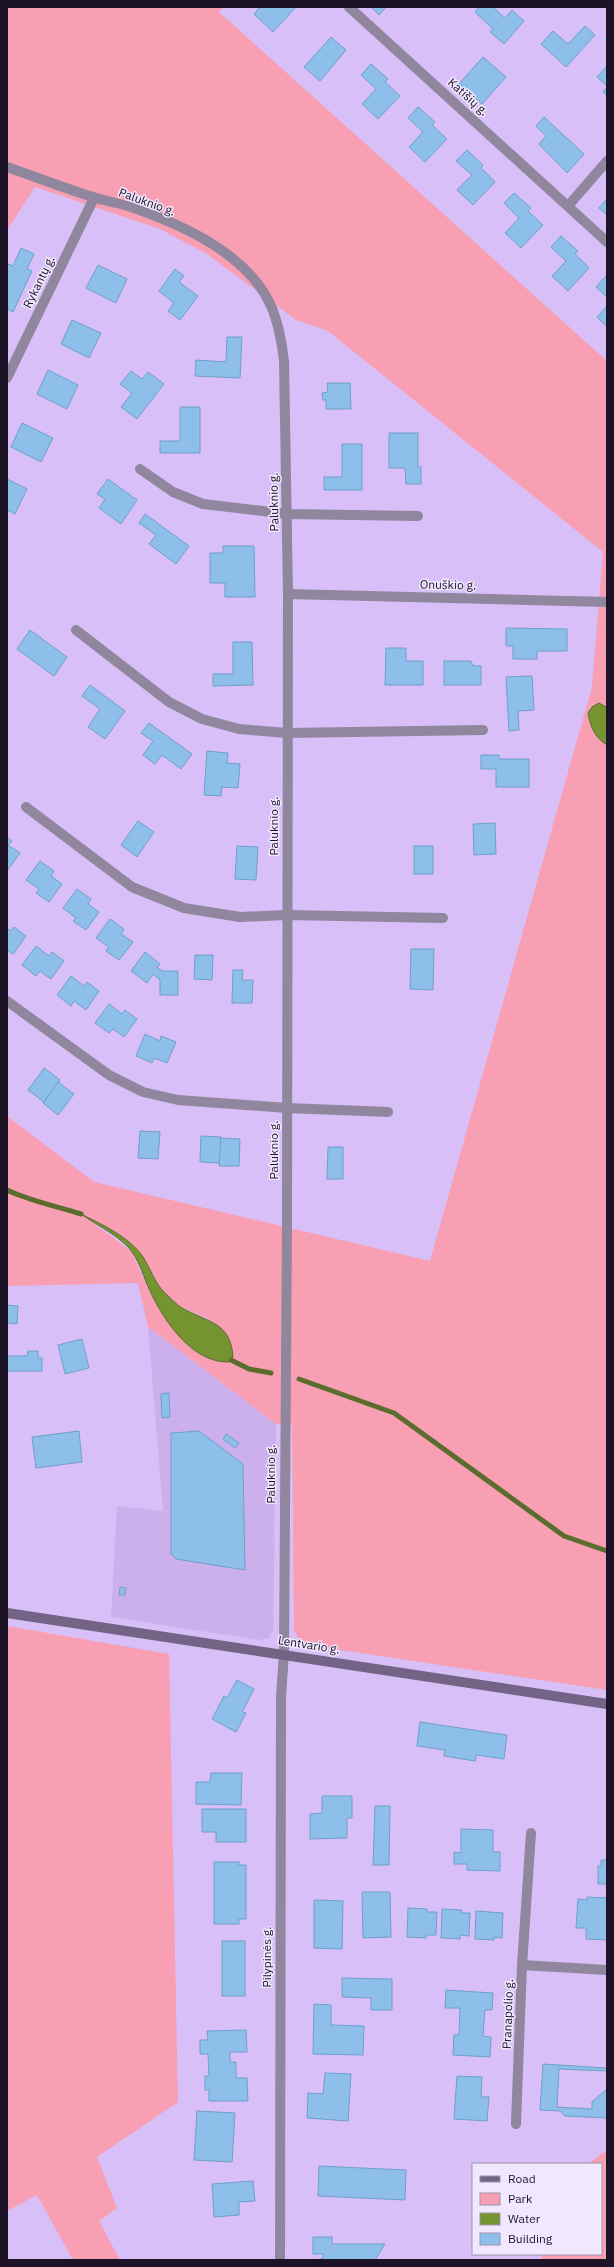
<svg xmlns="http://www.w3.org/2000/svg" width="614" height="2267" viewBox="0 0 614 2267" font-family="'IBM Plex Sans',sans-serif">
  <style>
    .built { fill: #ccb0ed }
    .green { fill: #f89fb3; fill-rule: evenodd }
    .water { fill: #759430; stroke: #5a6d2d }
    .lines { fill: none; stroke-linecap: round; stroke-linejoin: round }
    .stream { stroke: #5a6d2d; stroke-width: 5 }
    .building { fill: #8dbfea; stroke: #6ea0c9 }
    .minor { stroke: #90869d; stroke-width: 10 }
    .secondary { stroke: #736486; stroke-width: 10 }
    .labels { text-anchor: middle; stroke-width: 3; stroke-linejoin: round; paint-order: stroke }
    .street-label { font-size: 12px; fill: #1c1327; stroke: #f1e8ff }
  </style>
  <rect width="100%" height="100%" fill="#d8bff7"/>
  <path class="built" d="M148 1327 276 1424 273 1630 269 1638 259 1640 111 1617 117 1506 163 1511Z"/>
  <g class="green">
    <path d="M7 7H223L219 12 607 361V711L606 707 588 713C590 726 595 738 607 745V1690L307 1645 298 1638 294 1630 292 1424H276L148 1327 138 1283 7 1286V1116L94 1182 430 1261 592 687 603 552 328 331 296 320 207 254 160 229 35 187 7 230ZM84 1216 118 1235 143 1257 162 1291 181 1307 211 1320 185 1341 168 1322 150 1292 131 1251Z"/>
    <path d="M7 1626 169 1654 178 2102 97 2157 117 2208 99 2221 120 2260H73L37 2195 7 2211Z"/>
    <path d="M607 2150V2260H540L543 2254H601V2164H588Z"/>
  </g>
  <g class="water">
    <path d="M599 703 606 707 607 711V745C595 738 590 726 588 713L592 707Z"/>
    <path d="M81 1214C101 1224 130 1237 143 1257 150 1268 155 1283 164 1292 169 1297 176 1304 182 1308 207 1322 231 1322 233 1357L229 1362C192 1363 164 1321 150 1291 144 1278 140 1263 132 1252 123 1238 95 1224 81 1214Z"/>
  </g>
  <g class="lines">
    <g class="stream">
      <path d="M7 1190C30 1201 56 1206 81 1214"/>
      <path d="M231 1360 249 1369 271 1373"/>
      <path d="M299 1379 394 1413 564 1536 607 1551"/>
    </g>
  </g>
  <g class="building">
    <path d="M260 7H296L273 32 254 14Z"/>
    <path d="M371 7H386L379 15Z"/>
    <path d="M479 7H493L505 18 512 10 524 21 504 44 490 32 493 29 475 12Z"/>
    <path d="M585 26 595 35 566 67 541 44 553 31 568 44Z"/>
    <path d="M331 37 346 50 320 81 304 67Z"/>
    <path d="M483 57 506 77 482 104 459 84Z"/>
    <path d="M371 64 388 79 385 82 400 96 378 119 362 104 376 89 361 75Z"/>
    <path d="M607 66V86L597 77Z"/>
    <path d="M607 87V96L603 92Z"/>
    <path d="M418 107 435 122 432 125 447 139 425 162 409 147 423 132 408 118Z"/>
    <path d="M544 117 584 154 567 173 539 144 546 136 536 126Z"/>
    <path d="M467 150 483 165 481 168 495 182 473 205 457 190 472 175 456 161Z"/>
    <path d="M514 193 531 208 528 211 543 225 521 248 505 233 519 218 504 203Z"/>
    <path d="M607 199V215L599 208Z"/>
    <path d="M561 236 578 251 575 254 589 268 568 291 552 276 566 261 551 247Z"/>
    <path d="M21 248 34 254 27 269 32 271 13 312 7 309V267L8 264 13 266Z"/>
    <path d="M98 265 127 279 116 303 86 288Z"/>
    <path d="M175 269 184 276 179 282 198 296 180 320 168 311 174 303 159 291Z"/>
    <path d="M606 276 607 277V297L596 287Z"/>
    <path d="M607 306V327L597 317Z"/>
    <path d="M72 320 101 333 89 358 61 344Z"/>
    <path d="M227 337H242L240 378 195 376 196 360 226 362Z"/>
    <path d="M48 370 78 385 67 409 37 394Z"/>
    <path d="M131 371 142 379 148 372 164 384 137 419 121 407 132 393 120 384Z"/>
    <path d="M327 383H350L351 409H326V400H323L322 393 328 392Z"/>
    <path d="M180 407H200V453H160V441H180Z"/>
    <path d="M22 423 53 438 41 462 11 447Z"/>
    <path d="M389 433H418V467H421V484H406L405 468H389Z"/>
    <path d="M342 444H362V490H324V477H342Z"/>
    <path d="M7 479 27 489 15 514 7 510Z"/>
    <path d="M108 479 137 500 121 524 99 508 105 499 97 494Z"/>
    <path d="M145 514 189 546 176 564 149 544 156 535 139 523Z"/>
    <path d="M223 546H254L255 597H225V583H210V553H223Z"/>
    <path d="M506 628 567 629V651H537V659H513V646H506Z"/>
    <path d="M30 630 67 657 54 676 17 649Z"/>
    <path d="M233 642H252L253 685 213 686V674H233Z"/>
    <path d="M386 648H406V661H423V685H385Z"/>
    <path d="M444 661H471L473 666H481V685H444Z"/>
    <path d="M532 676 534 710 518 711 519 730 509 731 506 677Z"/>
    <path d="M90 685 125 711 105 739 88 727 100 709 82 696Z"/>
    <path d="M149 723 192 754 181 769 162 755 155 764 143 755 153 741 141 733Z"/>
    <path d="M207 751 228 753 227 763 240 764 238 788 222 787 221 796 204 795Z"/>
    <path d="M481 755H499V759H529V787H496V769H481Z"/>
    <path d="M138 821 154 832 137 857 121 845Z"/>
    <path d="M495 823 496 854 474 855 473 824Z"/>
    <path d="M7 837 12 841 8 845 20 853 7 871Z"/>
    <path d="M237 846 258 847 256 880 235 879Z"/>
    <rect x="414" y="846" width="19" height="28"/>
    <path d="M40 861 54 871 51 876 62 884 49 902 36 893 39 889 26 880Z"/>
    <path d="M77 889 91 899 88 904 99 912 86 930 73 921 76 918 63 908Z"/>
    <path d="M110 919 124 929 121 934 133 942 119 960 106 951 109 947 96 938Z"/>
    <path d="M14 927 26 936 13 954 7 950V928L11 931Z"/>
    <path d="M36 946 49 956 52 952 64 961 51 979 40 971 36 976 22 965Z"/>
    <path d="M411 949H434L433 990 410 989Z"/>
    <path d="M145 952 160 964 157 967 162 971H178V995H160V980L153 974 147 983 131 971Z"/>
    <path d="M195 955H213L212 980 194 979Z"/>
    <path d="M233 970H243L242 980H253L252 1003H232Z"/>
    <path d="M71 976 84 986 87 982 99 991 86 1010 74 1001 71 1006 57 995Z"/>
    <path d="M109 1004 122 1014 125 1010 137 1019 124 1037 113 1029 109 1033 95 1023Z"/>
    <path d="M145 1034 160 1041 161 1036 176 1042 167 1063 154 1058 152 1063 136 1056Z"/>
    <path d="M44 1068 60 1080 44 1102 28 1090Z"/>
    <path d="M58 1082 74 1094 58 1115 43 1103Z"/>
    <path d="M140 1131 160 1132 158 1159 138 1158Z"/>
    <path d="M201 1136 221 1137 220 1163 200 1162Z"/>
    <path d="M221 1138 240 1139 239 1166H219Z"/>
    <path d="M328 1147H343V1179H327Z"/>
    <path d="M7 1305 18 1306 17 1324 7 1323Z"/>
    <path d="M82 1339 89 1368 65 1374 58 1345Z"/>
    <path d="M28 1351H38V1358H42V1371H7V1356H27Z"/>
    <path d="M169 1393 170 1417 162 1418 161 1394Z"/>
    <path d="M79 1431 82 1462 36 1468 32 1437Z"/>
    <path d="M199 1431 243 1464 245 1570 176 1559 171 1554V1433Z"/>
    <path d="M226 1434 239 1443 235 1448 223 1439Z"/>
    <path d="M120 1587 126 1588 125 1595H119Z"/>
    <path d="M237 1680 254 1689 242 1712 246 1713 236 1732 212 1719 224 1696 227 1698Z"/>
    <path d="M420 1722 507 1735 504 1759 476 1755 475 1761 444 1756 445 1750 417 1746Z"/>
    <path d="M211 1773H242L241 1805 196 1804V1782H210Z"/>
    <path d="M322 1796H352V1818H347V1838L310 1839V1814L322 1813Z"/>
    <path d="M375 1806H390L389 1865H373Z"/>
    <path d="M202 1809H246V1842H216V1832H202Z"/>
    <path d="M461 1829 493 1830V1852H500V1871L467 1870V1864H454V1852L461 1853Z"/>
    <path d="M601 1860H607V1884H598V1866H601Z"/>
    <path d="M214 1862H239V1865H246V1919H239V1924H214Z"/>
    <path d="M362 1892H390L391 1937 363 1938Z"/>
    <path d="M587 1897 607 1898V1940L586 1939V1928H576L578 1899 587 1900Z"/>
    <path d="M314 1900 343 1901 342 1949 314 1948Z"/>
    <path d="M408 1908 427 1909V1912H437L436 1935H426V1938L407 1937Z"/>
    <path d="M442 1909 462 1910 461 1913H470L469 1936 460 1935V1939L441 1938Z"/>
    <path d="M476 1911 503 1913 502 1938 494 1937V1940L475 1939Z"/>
    <rect x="222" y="1941" width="23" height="55"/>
    <path d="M342 1978 392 1979V2010H371V1998L342 1997Z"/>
    <path d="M446 1990 493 1993 492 2010H485L483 2036 491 2037 490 2057 453 2055 454 2035H459L460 2008H445Z"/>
    <path d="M314 2004 331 2005V2025L364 2026 363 2055 313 2054Z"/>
    <path d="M246 2030 247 2052H230V2062H236V2078H247L248 2101H209V2090H205V2076H209L208 2054H200V2040H208L207 2031Z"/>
    <path d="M543 2064 607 2068V2071L559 2069 557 2107 592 2109V2102L607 2089V2118L565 2116 560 2111 540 2110Z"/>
    <path d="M325 2073 351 2074 348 2121 307 2118 308 2093 323 2094Z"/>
    <path d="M457 2076 482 2077 481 2097H489L487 2121 454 2119Z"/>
    <path d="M197 2111 235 2113 232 2162 194 2160Z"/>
    <path d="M319 2166 406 2170 405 2200 318 2196Z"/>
    <path d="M253 2181 255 2201 239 2202V2215L214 2217 212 2184Z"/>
    <path d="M313 2237H332V2244H385L375 2260H318L323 2258V2254H313Z"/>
  </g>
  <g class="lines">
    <g class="minor">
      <path d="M349 7 607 242"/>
      <path d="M7 167C36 177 64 188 93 197 105 201 118 203 131 207 183 225 249 254 272 308 279 326 282 343 284 361L288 594 287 1224 284 1654 281 1696 280 2260"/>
      <path d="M568 206 607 161"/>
      <path d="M7 378 94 198"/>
      <path d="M140 469 173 492 203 504 288 514 418 516"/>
      <path d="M288 594 607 602"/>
      <path d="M76 630 169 702 202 719 239 729 287 733 483 730"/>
      <path d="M26 807 132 887 184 908 240 917 287 915 443 918"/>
      <path d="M7 1001 109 1075 143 1092 178 1100 287 1108 388 1112"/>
      <path d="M522 1965 607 1970"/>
      <path d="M516 2124 522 1965 531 1833"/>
    </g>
    <path class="secondary" d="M7 1613 607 1704"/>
  </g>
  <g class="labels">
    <g class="street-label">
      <text transform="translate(468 97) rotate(42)" y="4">Katišių g.</text>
      <text transform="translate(147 202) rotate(20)" y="4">Paluknio g.</text>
      <text transform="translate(39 282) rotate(-64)" y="4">Rykantų g.</text>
      <text transform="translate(274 502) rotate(-91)" y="4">Paluknio g.</text>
      <text transform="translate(448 585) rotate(1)" y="4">Onuškio g.</text>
      <text transform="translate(274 826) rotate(-90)" y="4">Paluknio g.</text>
      <text transform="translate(274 1150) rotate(-90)" y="4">Paluknio g.</text>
      <text transform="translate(271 1474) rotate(-90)" y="4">Paluknio g.</text>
      <text transform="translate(309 1645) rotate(9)" y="4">Lentvario g.</text>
      <text transform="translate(267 1957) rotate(-90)" y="4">Pilypinės g.</text>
      <text transform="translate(508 2014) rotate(-88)" y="4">Pranapolio g.</text>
    </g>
  </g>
  <rect width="614" height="2267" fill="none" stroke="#1c1327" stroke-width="16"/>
  <rect x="472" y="2163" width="130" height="92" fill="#f1e8ff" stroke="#9c93a9"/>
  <rect x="480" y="2176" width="20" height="6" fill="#736486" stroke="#9c93a9"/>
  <text x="508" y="2183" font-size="12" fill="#1c1327">Road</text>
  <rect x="480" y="2193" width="20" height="12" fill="#f89fb3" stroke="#9c93a9"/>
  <text x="508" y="2203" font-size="12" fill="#1c1327">Park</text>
  <rect x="480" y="2213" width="20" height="12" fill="#759430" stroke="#9c93a9"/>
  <text x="508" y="2223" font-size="12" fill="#1c1327">Water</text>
  <rect x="480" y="2233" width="20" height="12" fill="#8dbfea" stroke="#9c93a9"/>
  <text x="508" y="2243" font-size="12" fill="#1c1327">Building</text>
</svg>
